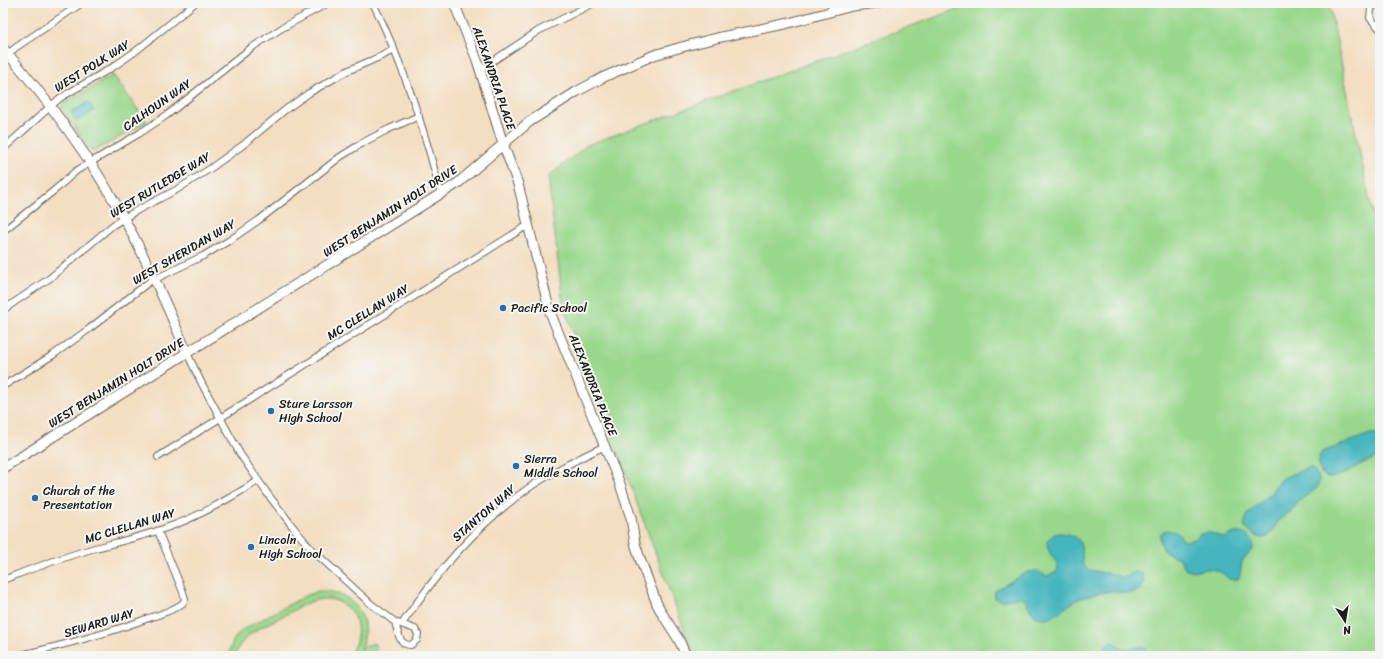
<svg xmlns="http://www.w3.org/2000/svg" width="1383" height="659" viewBox="0 0 1383 659" font-family="Sriracha,sans-serif">
  <style>
    .green { fill: #99d78c; stroke: #5a7a54 }
    .water { fill: #45b5be; stroke: #30686d }
    .lines { fill: none; stroke-linecap: round; stroke-linejoin: round }
    .street-casing { stroke: #676056; stroke-width: 8 }
    .secondary-casing { stroke: #676056; stroke-width: 11 }
    .street { stroke: #fff; stroke-width: 6 }
    .secondary { stroke: #fff; stroke-width: 9 }
    .poi-dot { fill: #1f6fb2; stroke: #f6f6f2; stroke-width: 1.5 }
    .labels { text-anchor: middle; stroke-width: 4; stroke-linejoin: round; paint-order: stroke }
    .street-label { font-size: 12px; fill: #1c1c1c; stroke: #f6f6f2 }
    .poi-label { font-size: 12px; fill: #1c1c1c; stroke: #f6f6f2; text-anchor: start }
  </style>
  <rect width="100%" height="100%" fill="#f6f6f2"/>
  <filter id="ink" filterUnits="userSpaceOnUse"><feTurbulence type="fractalNoise" baseFrequency=".025" numOctaves="2"/><feDisplacementMap in="SourceGraphic" scale="8" xChannelSelector="R" yChannelSelector="G"/><feConvolveMatrix kernelMatrix="1 2 1 2 8 2 1 2 1" color-interpolation-filters="sRGB"/></filter>
  <filter id="wash" filterUnits="userSpaceOnUse"><feTurbulence type="fractalNoise" baseFrequency=".012" numOctaves="4" result="noise"/><feDisplacementMap in="SourceGraphic" scale="16" xChannelSelector="R" yChannelSelector="G"/><feGaussianBlur stdDeviation="0.9" result="paint"/><feColorMatrix in="noise" values="0 0 0 0 0 0 0 0 0 0 0 0 0 0 0 0 0 1.4 0 .05"/><feComposite in="paint" operator="in"/></filter>
  <g filter="url(#wash)">
    <rect width="100%" height="100%" fill="#f3dec1"/>
    <g class="green">
      <path d="M974 3H1329L1380 250V656H694L563 305 548 177 587 145Z"/>
      <path d="M113 75 147 122 95 151 90 149 62 109 63 104Z"/>
      <path d="M318 591C351 589 374 617 361 649L374 643 377 649 365 656H347C355 648 359 637 357 625 355 617 351 610 344 605 323 590 302 606 283 616 264 626 241 634 235 656H228L233 641 242 630 305 596Z"/>
    </g>
    <g class="water">
      <path d="M89 102 94 111 77 121 71 112Z"/>
      <path d="M1370 434H1376L1380 436V456C1373 459 1366 462 1359 465 1349 471 1332 484 1321 473 1319 465 1316 459 1322 452Z"/>
      <path d="M1311 468 1314 470 1319 478V482L1317 488 1300 500 1292 510 1279 520 1269 536 1264 538 1258 537 1245 528C1242 513 1261 503 1270 494 1274 490 1275 485 1279 481 1284 477 1305 468 1311 468Z"/>
      <path d="M1168 530 1178 533 1183 540 1186 541 1195 539 1200 534 1208 532 1224 538C1228 536 1231 534 1235 533 1244 532 1256 538 1253 549 1251 554 1245 556 1243 560 1240 566 1242 573 1238 579 1226 582 1228 575 1218 571 1208 566 1197 573 1186 570L1180 559 1165 552 1160 542V534L1164 531Z"/>
      <path d="M1060 533C1084 535 1081 545 1083 565L1089 570 1112 574 1123 578C1131 576 1134 568 1142 573L1144 581 1142 588C1129 598 1123 591 1109 592 1101 592 1090 595 1082 598 1068 602 1057 620 1041 618 1028 617 1031 602 1021 597L1001 601 995 598 994 593 996 590 1027 572 1037 571 1046 576 1055 573 1058 569C1057 557 1046 555 1047 541L1054 534Z"/>
      <path d="M1112 642C1117 643 1121 648 1126 649 1138 649 1144 641 1151 656H1102L1106 645Z"/>
    </g>
  </g>
  <g filter="url(#ink)">
    <g class="lines">
      <defs>
        <g id="street">
          <path d="M373 3C404 66 423 126 441 194"/>
          <path d="M830 3 833 11"/>
          <path d="M1377 3 1371 9 1370 18 1380 29"/>
          <path d="M8 54 15 48 82 3"/>
          <path d="M481 69 538 31 594 3"/>
          <path d="M3 149 60 98 113 67 136 51 195 3"/>
          <path d="M3 231 56 189 76 171 140 133 167 115 251 48 282 28 328 3"/>
          <path d="M3 310 50 278 113 225 134 212 178 189 211 168 243 145 285 110 309 93 347 71 384 55 394 49"/>
          <path d="M187 353 202 384 240 454 267 493 293 527 311 549 371 604 395 622 415 629 418 634 417 640 411 645C398 645 398 631 395 622"/>
          <path d="M3 386 53 355 89 329 149 282 203 256 230 240 259 220 340 157 364 142 389 129 419 116"/>
          <path d="M158 457 528 225"/>
          <path d="M3 580C33 568 64 557 95 548 122 541 149 535 174 525 204 514 231 497 258 481"/>
          <path d="M402 624C439 570 476 525 530 487 554 471 579 458 605 446"/>
          <path d="M16 656C60 646 104 635 146 619 158 615 173 611 183 603L185 599 183 592 158 531"/>
        </g>
        <g id="secondary">
          <path d="M454 3 477 60 503 144 518 184 550 312 620 484 631 518 635 543 640 559 657 604 663 615 679 640 686 656"/>
          <path d="M3 48C47 99 88 154 121 213 146 258 167 305 187 353"/>
          <path d="M3 468 458 183 529 122 576 92 604 77 654 55 689 45 721 37 785 24 852 6 877 3"/>
        </g>
      </defs>
      <use href="#street" class="street-casing"/>
      <use href="#secondary" class="secondary-casing"/>
      <use href="#street" class="street"/>
      <use href="#secondary" class="secondary"/>
    </g>
  </g>
  <g class="poi-dot">
    <circle cx="503" cy="308" r="4"/>
    <circle cx="271" cy="411" r="4"/>
    <circle cx="516" cy="466" r="4"/>
    <circle cx="35" cy="498" r="4"/>
    <circle cx="251" cy="547" r="4"/>
  </g>
  <g class="labels">
    <g class="street-label">
      <text transform="translate(92 66) rotate(-32)" y="4">WEST POLK WAY</text>
      <text transform="translate(494 78) rotate(71)" y="4">ALEXANDRIA PLACE</text>
      <text transform="translate(157 105) rotate(-35)" y="4">CALHOUN WAY</text>
      <text transform="translate(160 185) rotate(-31)" y="4">WEST RUTLEDGE WAY</text>
      <text transform="translate(390 211) rotate(-33)" y="4">WEST BENJAMIN HOLT DRIVE</text>
      <text transform="translate(184 252) rotate(-30)" y="4">WEST SHERIDAN WAY</text>
      <text transform="translate(368 312) rotate(-32)" y="4">MC CLELLAN WAY</text>
      <text transform="translate(116 383) rotate(-32)" y="4">WEST BENJAMIN HOLT DRIVE</text>
      <text transform="translate(593 385) rotate(68)" y="4">ALEXANDRIA PLACE</text>
      <text transform="translate(484 513) rotate(-41)" y="4">STANTON WAY</text>
      <text transform="translate(130 526) rotate(-17)" y="4">MC CLELLAN WAY</text>
      <text transform="translate(99 623) rotate(-17)" y="4">SEWARD WAY</text>
    </g>
    <g class="poi-label">
      <text x="511" y="312">Pacific School</text>
      <text x="279" y="408">Sture Larsson<tspan x="279" dy="14">High School</tspan></text>
      <text x="524" y="463">Sierra<tspan x="524" dy="14">Middle School</tspan></text>
      <text x="43" y="495">Church of the<tspan x="43" dy="14">Presentation</tspan></text>
      <text x="259" y="544">Lincoln<tspan x="259" dy="14">High School</tspan></text>
    </g>
  </g>
  <rect width="1383" height="659" fill="none" stroke="#f6f6f2" stroke-width="16"/>
  <g transform="translate(1345 621) rotate(168)" stroke="#f6f6f2" stroke-width="3" paint-order="stroke">
  <path d="M0-3L7 15L0 10L-7 15Z" fill="#1c1c1c"/>
  <text y="-6" font-size="11" font-weight="bold" text-anchor="middle" fill="#1c1c1c">N</text>
  </g>
</svg>
